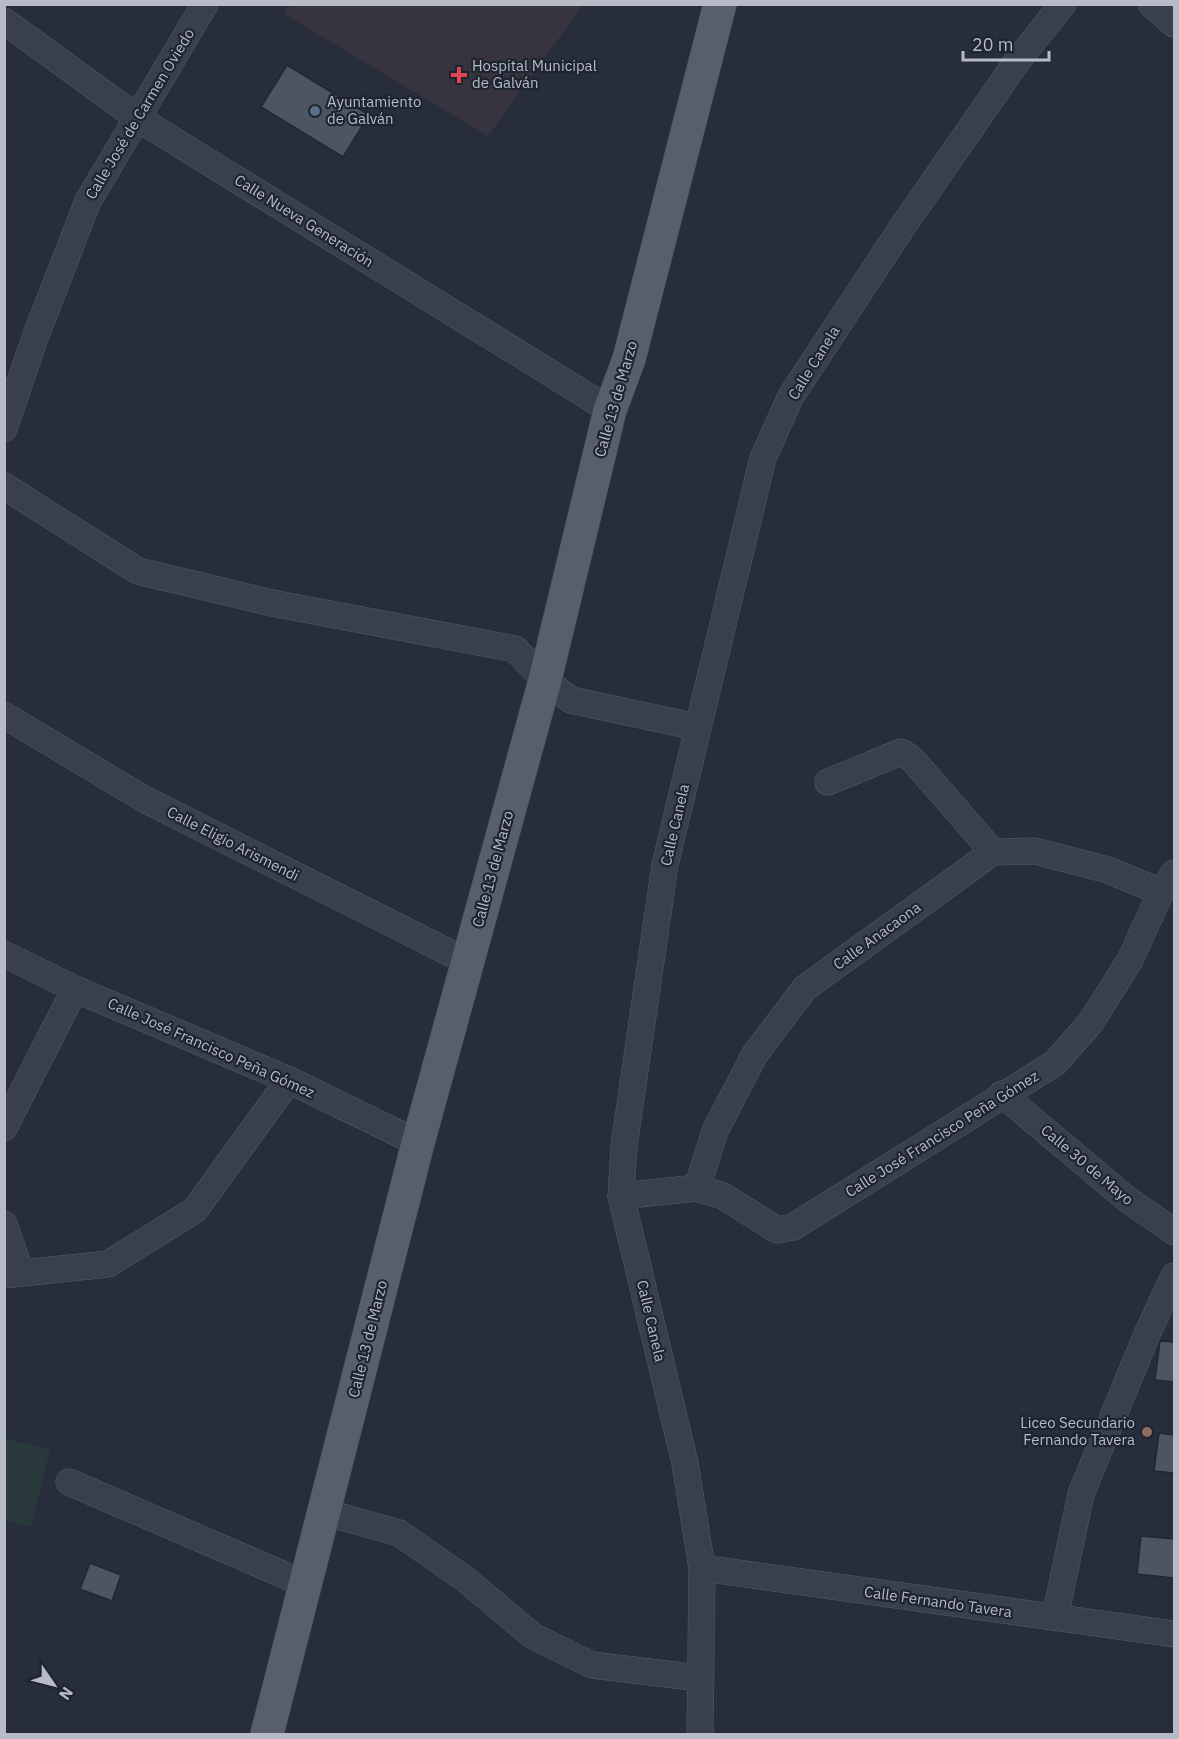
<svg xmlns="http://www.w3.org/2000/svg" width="1179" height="1739" viewBox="0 0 1179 1739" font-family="'IBM Plex Sans',sans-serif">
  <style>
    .medical { fill: #373440 }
    .green { fill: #2a3a3c }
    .building { fill: #4d5563; stroke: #212732; stroke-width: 1.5 }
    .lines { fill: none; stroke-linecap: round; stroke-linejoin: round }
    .minor-casing { stroke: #555b66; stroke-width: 27 }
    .primary-casing { stroke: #434954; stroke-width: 34 }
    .minor { stroke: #3a404b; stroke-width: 26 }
    .primary { stroke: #595e6b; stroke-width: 33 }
    .health-dot { fill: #e0444e; stroke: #1f2530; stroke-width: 2 }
    .service-dot { fill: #5c6f8a; stroke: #1f2530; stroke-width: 2 }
    .education-dot { fill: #8d6e63; stroke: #1f2530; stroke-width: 2 }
    .labels { text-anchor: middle; stroke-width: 4.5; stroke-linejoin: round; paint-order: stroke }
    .poi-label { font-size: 15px; fill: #b6bbc6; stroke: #1f2530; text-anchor: start }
    .street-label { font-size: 15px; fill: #b6bbc6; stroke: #1f2530 }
  </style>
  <rect width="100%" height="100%" fill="#272d3a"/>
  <path class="medical" d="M290 5V4L583 5 488 136 284 14Z"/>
  <path class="green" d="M4 1438 50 1450 31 1527 5 1520Z"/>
  <g class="building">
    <path d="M287 65 369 115 343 157 261 107Z"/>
    <path d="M1160 1341 1174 1342V1382L1155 1380Z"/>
    <path d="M1159 1433 1174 1435V1473L1154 1471Z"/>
    <path d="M1141 1536 1174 1539V1578L1137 1574Z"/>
    <path d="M90 1563 121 1575 112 1601 80 1589Z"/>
  </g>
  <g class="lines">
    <defs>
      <g id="minor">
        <path d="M1151 4 1174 24"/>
        <path d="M4 21 139 119 610 410"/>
        <path d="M4 429 36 335 88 201 205 4"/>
        <path d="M4 486 138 571 272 603 515 649 545 680 571 700 697 727"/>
        <path d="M4 715 144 799 468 962"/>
        <path d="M828 782 901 752 912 759 993 852"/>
        <path d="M4 954 75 989 289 1080 418 1143"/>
        <path d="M1002 1094 1127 1199 1174 1232"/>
        <path d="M4 1128 75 989"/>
        <path d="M697 1188 715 1131 755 1054 805 988 993 852 1035 851 1108 870 1161 892"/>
        <path d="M621 1196 697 1188 723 1196 777 1230 793 1227 1055 1063 1091 1022 1130 960 1161 892 1174 873"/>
        <path d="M4 1224 21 1273"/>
        <path d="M4 1275 108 1264 195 1210 289 1080"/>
        <path d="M69 1482 305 1584"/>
        <path d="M324 1512 399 1533 465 1579 533 1636 592 1665 699 1678"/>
        <path d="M702 1568 1174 1634"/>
        <path d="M1055 1617 1081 1494 1148 1332 1174 1276"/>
        <path d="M700 1734 702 1568 685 1463 621 1196 624 1146 665 865 763 458 791 396 901 229 1018 60 1063 4"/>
      </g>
      <path id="primary" d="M267 1734 418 1143 545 680 610 410 629 359 720 4"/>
    </defs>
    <use href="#minor" class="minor-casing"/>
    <use href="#primary" class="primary-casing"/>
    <use href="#minor" class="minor"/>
    <use href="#primary" class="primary"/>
  </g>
  <path class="health-dot" d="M456 66h6v6h6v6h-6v6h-6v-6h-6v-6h6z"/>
  <circle class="service-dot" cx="315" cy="111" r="6"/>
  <circle class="education-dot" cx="1147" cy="1432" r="6"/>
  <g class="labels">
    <g class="poi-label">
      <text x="472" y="71">Hospital Municipal<tspan x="472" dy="17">de Galván</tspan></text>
      <text x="327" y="107">Ayuntamiento<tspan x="327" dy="17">de Galván</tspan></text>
      <text x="1135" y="1428" text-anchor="end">Liceo Secundario<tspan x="1135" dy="17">Fernando Tavera</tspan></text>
    </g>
    <g class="street-label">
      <text transform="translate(140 114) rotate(-59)" y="5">Calle José de Carmen Oviedo</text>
      <text transform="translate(304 221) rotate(32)" y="5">Calle Nueva Generación</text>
      <text transform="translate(814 363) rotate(-58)" y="5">Calle Canela</text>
      <text transform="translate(616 399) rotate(-74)" y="5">Calle 13 de Marzo</text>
      <text transform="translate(675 825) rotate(-77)" y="5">Calle Canela</text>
      <text transform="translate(233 844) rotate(27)" y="5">Calle Eligio Arismendi</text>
      <text transform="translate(493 869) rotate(-75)" y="5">Calle 13 de Marzo</text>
      <text transform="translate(877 936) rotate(-36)" y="5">Calle Anacaona</text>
      <text transform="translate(211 1048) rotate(24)" y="5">Calle José Francisco Peña Gómez</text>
      <text transform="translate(942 1134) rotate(-32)" y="5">Calle José Francisco Peña Gómez</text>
      <text transform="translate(1087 1165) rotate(40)" y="5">Calle 30 de Mayo</text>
      <text transform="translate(651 1321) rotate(77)" y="5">Calle Canela</text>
      <text transform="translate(368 1339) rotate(-76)" y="5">Calle 13 de Marzo</text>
      <text transform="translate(938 1602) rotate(8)" y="5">Calle Fernando Tavera</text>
    </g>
  </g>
  <rect width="1179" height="1739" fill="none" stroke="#b6bbc6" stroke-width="12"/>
  <g transform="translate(54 1685) rotate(125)" stroke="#1f2530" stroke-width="4.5" paint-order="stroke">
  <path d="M0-4.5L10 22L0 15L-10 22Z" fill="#b6bbc6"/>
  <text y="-9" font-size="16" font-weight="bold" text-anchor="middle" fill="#b6bbc6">N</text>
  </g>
  <path d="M963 51v9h86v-9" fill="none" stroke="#b6bbc6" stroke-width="3"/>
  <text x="972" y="51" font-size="18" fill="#b6bbc6" stroke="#1f2530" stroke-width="4.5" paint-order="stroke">20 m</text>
</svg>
